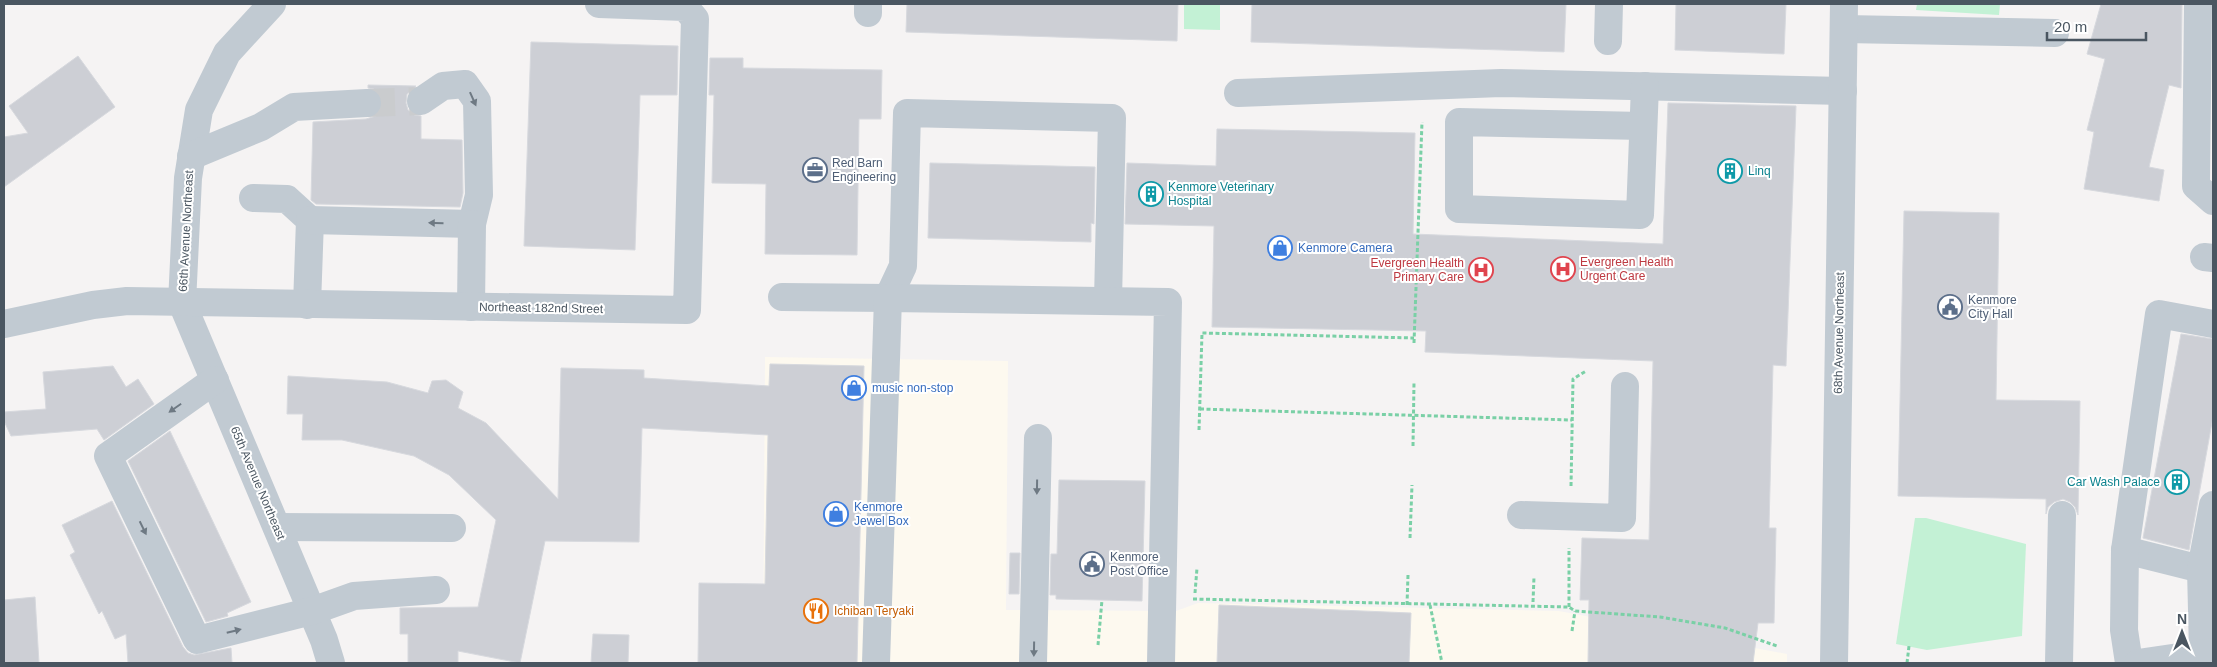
<svg xmlns="http://www.w3.org/2000/svg" width="2217" height="667" viewBox="0 0 2217 667" font-family="Arial,sans-serif">
  <style>
    .commercial { fill: #fdf9ef }
    .green { fill: #c3f1d5 }
    .building { fill: #cdcfd5; stroke: #d7d9de }
    .lines { fill: none; stroke-linecap: round; stroke-linejoin: round }
    .minor-tunnel { stroke: #caccce; stroke-width: 28; stroke-dasharray: 28 14; stroke-linecap: butt }
    .path { stroke: #7ad0a6; stroke-width: 3; stroke-dasharray: 4 2.5; stroke-linecap: butt }
    .minor { stroke: #c1cad2; stroke-width: 28 }
    .oneway { fill: #6e7983 }
    .labels { text-anchor: middle; stroke-width: 4; stroke-linejoin: round; paint-order: stroke }
    .service-label { font-size: 12px; fill: #4e5e75; stroke: #fff; text-anchor: start }
    .culture-label { font-size: 12px; fill: #0d838f; stroke: #fff; text-anchor: start }
    .street-label { font-size: 12px; fill: #4a5661; stroke: #fff }
    .shop-label { font-size: 12px; fill: #366cbe; stroke: #fff; text-anchor: start }
    .health-label { font-size: 12px; fill: #be3a42; stroke: #fff; text-anchor: start }
    .food-label { font-size: 12px; fill: #c56008; stroke: #fff; text-anchor: start }
  </style>
  <rect width="100%" height="100%" fill="#f5f3f3"/>
  <path class="commercial" d="M765 357 1008 361 1006 610 1176 611 1198 603 1559 611 1787 654V663H763Z"/>
  <g class="green">
    <path d="M1184 4H1220V30L1184 29Z"/>
    <path d="M1917 4H2000L1999 15 1916 10Z"/>
    <path d="M1915 518H1926L2026 544 2022 636 1927 650 1896 644Z"/>
  </g>
  <g class="building">
    <path d="M907 4H1178L1177 41 906 32Z"/>
    <path d="M1252 4H1566L1564 52 1251 42Z"/>
    <path d="M1676 4H1786L1784 54 1675 50Z"/>
    <path d="M2101 4H2182L2181 88 2169 85 2149 167 2164 170 2159 201 2084 189 2094 132 2087 130 2105 59 2087 54Z"/>
    <path d="M531 42 678 46 677 95H640L635 250 524 246Z"/>
    <path d="M78 56 115 107 4 187V137L28 133 9 106Z"/>
    <path d="M710 58H743V68L882 70 881 119H859L857 255 765 254 766 184 712 183 714 95H709Z"/>
    <path d="M368 85 416 86 407 94 406 103 408 110 414 115 421 116V139L462 140 463 193 460 207 316 204 311 200 313 122 366 119 376 116 381 110 383 102 380 94 374 89 368 88Z"/>
    <path d="M1668 103 1796 106 1786 366 1773 365 1769 528H1776L1774 623H1758L1753 663H1588L1589 600H1580L1582 538 1649 540 1653 361 1425 352 1426 331 1212 327 1214 226 1125 224 1127 163 1216 166 1217 129 1415 133 1413 234 1663 244Z"/>
    <path d="M930 163 1095 167 1094 224 1091 223V242L928 238Z"/>
    <path d="M1904 211 1999 213 1996 400 2080 401 2078 515 2075 507 2070 502 2063 499 2054 502 2048 507 2046 514V499L1898 496Z"/>
    <path d="M2181 334 2213 339V417L2189 550 2143 538Z"/>
    <path d="M770 364 864 366 857 663H698L699 583 765 584 768 435 642 428 639 542 545 541 520 663 458 651V663H408V634H400V608L478 607 496 520 449 475 414 456 342 440H302L303 414H287L288 376 387 382 428 393 432 381 446 380 463 392 458 408 486 423 558 499 561 368 644 370V378L769 386Z"/>
    <path d="M113 366 126 387 138 379 154 404 104 440 97 429 11 436 4 421V412L46 409 43 372Z"/>
    <path d="M170 431 251 602 227 613 228 616 206 622 128 461Z"/>
    <path d="M1059 480 1145 481 1142 601 1056 599V595H1050L1051 554H1057Z"/>
    <path d="M112 501 183 647 188 653 194 655 231 648 232 663H128L126 634 115 639 102 611 99 614 70 555 75 552 62 525Z"/>
    <path d="M1010 553H1020L1019 594H1009Z"/>
    <path d="M35 597 39 663H4V600Z"/>
    <path d="M1219 605 1411 613 1409 663H1217Z"/>
    <path d="M593 634 629 635 628 663H591Z"/>
  </g>
  <g class="lines">
    <path class="minor-tunnel" d="M367 103 421 101"/>
    <g class="path">
      <path d="M1414 343 1422 122"/>
      <path d="M1200 409 1572 420"/>
      <path d="M1199 430 1202 333 1414 338"/>
      <path d="M1413 446 1414 382"/>
      <path d="M1571 486 1573 379 1586 371"/>
      <path d="M1410 538 1412 485"/>
      <path d="M1195 593 1197 568"/>
      <path d="M1193 599 1569 607 1575 611 1660 617 1725 628 1777 646"/>
      <path d="M1533 602 1534 577"/>
      <path d="M1407 605 1408 575"/>
      <path d="M1430 605 1442 663"/>
      <path d="M1569 607V548"/>
      <path d="M1572 631 1575 611"/>
      <path d="M1098 645 1102 600"/>
      <path d="M1907 663 1909 646"/>
    </g>
    <g class="minor">
      <path d="M272 4 227 53 199 110 188 178 182 303 324 640 331 663"/>
      <path d="M2198 4 2196 186 2213 201"/>
      <path d="M868 13V4"/>
      <path d="M1844 29 2055 33"/>
      <path d="M1608 41 1609 4"/>
      <path d="M1238 93 1501 83 1843 91"/>
      <path d="M1643 126 1459 122V209L1640 215 1645 86"/>
      <path d="M191 156 261 127 294 107 367 103"/>
      <path d="M253 198 287 199 310 220 307 305"/>
      <path d="M310 220 472 224 479 195 477 101 465 84 443 86 421 101"/>
      <path d="M2204 257 2213 258"/>
      <path d="M782 297 888 298 903 266 907 113 1112 118 1108 301"/>
      <path d="M471 307 472 224"/>
      <path d="M4 324 93 305 127 301 687 310 695 19 685 7 599 4"/>
      <path d="M215 380 108 456 197 640 312 611 354 596 436 590"/>
      <path d="M1521 515 1622 518 1625 386"/>
      <path d="M277 527 452 528"/>
      <path d="M2125 550 2201 569"/>
      <path d="M2203 653 2201 569 2213 505"/>
      <path d="M876 663 888 298 1168 302 1161 663"/>
      <path d="M1033 663 1038 438"/>
      <path d="M1834 663 1844 4"/>
      <path d="M2059 663 2062 515"/>
      <path d="M2129 663 2124 630 2125 550 2159 314 2213 324"/>
      <path d="M2138 663 2213 652"/>
    </g>
  </g>
  <defs><path id="oneway-solid" d="M-6-.8H1V-3.2L6.5 0L1 3.2V.8H-6Z" transform="scale(1.25)"/></defs>
  <g class="oneway">
    <use href="#oneway-solid" transform="translate(473 99) rotate(66)"/>
    <use href="#oneway-solid" transform="translate(436 223) rotate(-179)"/>
    <use href="#oneway-solid" transform="translate(175 408) rotate(145)"/>
    <use href="#oneway-solid" transform="translate(1037 487) rotate(91)"/>
    <use href="#oneway-solid" transform="translate(143 528) rotate(64)"/>
    <use href="#oneway-solid" transform="translate(234 631) rotate(-14)"/>
    <use href="#oneway-solid" transform="translate(1034 649) rotate(91)"/>
  </g>
  <defs>
    <symbol id="office-ring" viewBox="-11 -11 22 22"><circle r="9.5" fill="#fff" stroke="#5c6f8a" stroke-width="1.5"/><path d="M-6-3h4V-5.5h4V-3h4V5H-6ZM-1-4.5V-3h2v-1.5ZM-6 0V1H6V0Z" fill="#5c6f8a"/></symbol>
    <symbol id="building-ring" viewBox="-11 -11 22 22"><circle r="9.5" fill="#fff" stroke="#0f9aa8" stroke-width="1.5"/><path d="M-4-6H4V6H1V3H-1V6H-4ZM-2.5-4.3h1.7v1.8h-1.7ZM.8-4.3h1.7v1.8H.8ZM-2.5-1h1.7V.8h-1.7ZM.8-1h1.7V.8H.8Z" fill="#0f9aa8"/></symbol>
    <symbol id="shop-ring" viewBox="-11 -11 22 22"><circle r="9.5" fill="#fff" stroke="#3f7fe0" stroke-width="1.5"/><path d="M-5-2.5h2.3a2.7 3.5 0 0 1 5.4 0H5L5.5 6h-11ZM-1.5-2.5h3a1.5 2.3 0 0 0-3 0Z" fill="#3f7fe0"/></symbol>
    <symbol id="hospital-ring" viewBox="-11 -11 22 22"><circle r="9.5" fill="#fff" stroke="#e0444e" stroke-width="1.5"/><path d="M-5-5h3v3.5h4V-5h3V5h-3V1.5h-4V5h-3Z" fill="#e0444e"/></symbol>
    <symbol id="civic-ring" viewBox="-11 -11 22 22"><circle r="9.5" fill="#fff" stroke="#5c6f8a" stroke-width="1.5"/><path d="M-.6-6.5H3V-4.5H.6V-3L4-1V1h2V6H-6V1h2V-1L-.6-3ZM-1.2 2.5V6h2.4V2.5Z" fill="#5c6f8a"/></symbol>
    <symbol id="restaurant-ring" viewBox="-11 -11 22 22"><circle r="9.5" fill="#fff" stroke="#e8710a" stroke-width="1.5"/><path d="M-5-6h1v4h1v-4h1v4h1v-4h1v5L-1.5 .5V6h-2V.5L-5-1ZM5-6V6H3V1.5H1.5Q1.5-4 5-6Z" fill="#e8710a"/></symbol>
  </defs>
  <g fill-rule="evenodd">
    <use href="#office-ring" x="801" y="156" width="28" height="28"/>
    <use href="#building-ring" x="1716" y="157" width="28" height="28"/>
    <use href="#building-ring" x="1137" y="180" width="28" height="28"/>
    <use href="#shop-ring" x="1266" y="234" width="28" height="28"/>
    <use href="#hospital-ring" x="1549" y="255" width="28" height="28"/>
    <use href="#hospital-ring" x="1467" y="256" width="28" height="28"/>
    <use href="#civic-ring" x="1936" y="293" width="28" height="28"/>
    <use href="#shop-ring" x="840" y="374" width="28" height="28"/>
    <use href="#building-ring" x="2163" y="468" width="28" height="28"/>
    <use href="#shop-ring" x="822" y="500" width="28" height="28"/>
    <use href="#civic-ring" x="1078" y="550" width="28" height="28"/>
    <use href="#restaurant-ring" x="802" y="597" width="28" height="28"/>
  </g>
  <g class="labels">
    <g class="service-label">
      <text x="832" y="167">Red Barn<tspan x="832" dy="14">Engineering</tspan></text>
      <text x="1968" y="304">Kenmore<tspan x="1968" dy="14">City Hall</tspan></text>
      <text x="1110" y="561">Kenmore<tspan x="1110" dy="14">Post Office</tspan></text>
    </g>
    <g class="culture-label">
      <text x="1748" y="175">Linq</text>
      <text x="1168" y="191">Kenmore Veterinary<tspan x="1168" dy="14">Hospital</tspan></text>
      <text x="2160" y="486" text-anchor="end">Car Wash Palace</text>
    </g>
    <g class="street-label">
      <text transform="translate(186 231) rotate(-87)" y="4">66th Avenue Northeast</text>
      <text transform="translate(541 308) rotate(1)" y="4">Northeast 182nd Street</text>
      <text transform="translate(1839 333) rotate(-89)" y="4">68th Avenue Northeast</text>
      <text transform="translate(258 483) rotate(67)" y="4">65th Avenue Northeast</text>
    </g>
    <g class="shop-label">
      <text x="1298" y="252">Kenmore Camera</text>
      <text x="872" y="392">music non-stop</text>
      <text x="854" y="511">Kenmore<tspan x="854" dy="14">Jewel Box</tspan></text>
    </g>
    <g class="health-label">
      <text x="1580" y="266">Evergreen Health<tspan x="1580" dy="14">Urgent Care</tspan></text>
      <text x="1464" y="267" text-anchor="end">Evergreen Health<tspan x="1464" dy="14">Primary Care</tspan></text>
    </g>
    <g class="food-label">
      <text x="834" y="615">Ichiban Teryaki</text>
    </g>
  </g>
  <rect width="2217" height="667" fill="none" stroke="#4a5661" stroke-width="10"/>
  <g transform="translate(2182 632)" stroke="#ffffff" stroke-width="4" paint-order="stroke">
  <path d="M0-4L9 19L0 12L-9 19Z" fill="#4a5661"/>
  <text y="-8" font-size="14" font-weight="bold" text-anchor="middle" fill="#4a5661">N</text>
  </g>
  <path d="M2047 32v8h99v-8" fill="none" stroke="#4a5661" stroke-width="2.5"/>
  <text x="2054" y="32" font-size="15" fill="#4a5661" stroke="#ffffff" stroke-width="4" paint-order="stroke">20 m</text>
</svg>
